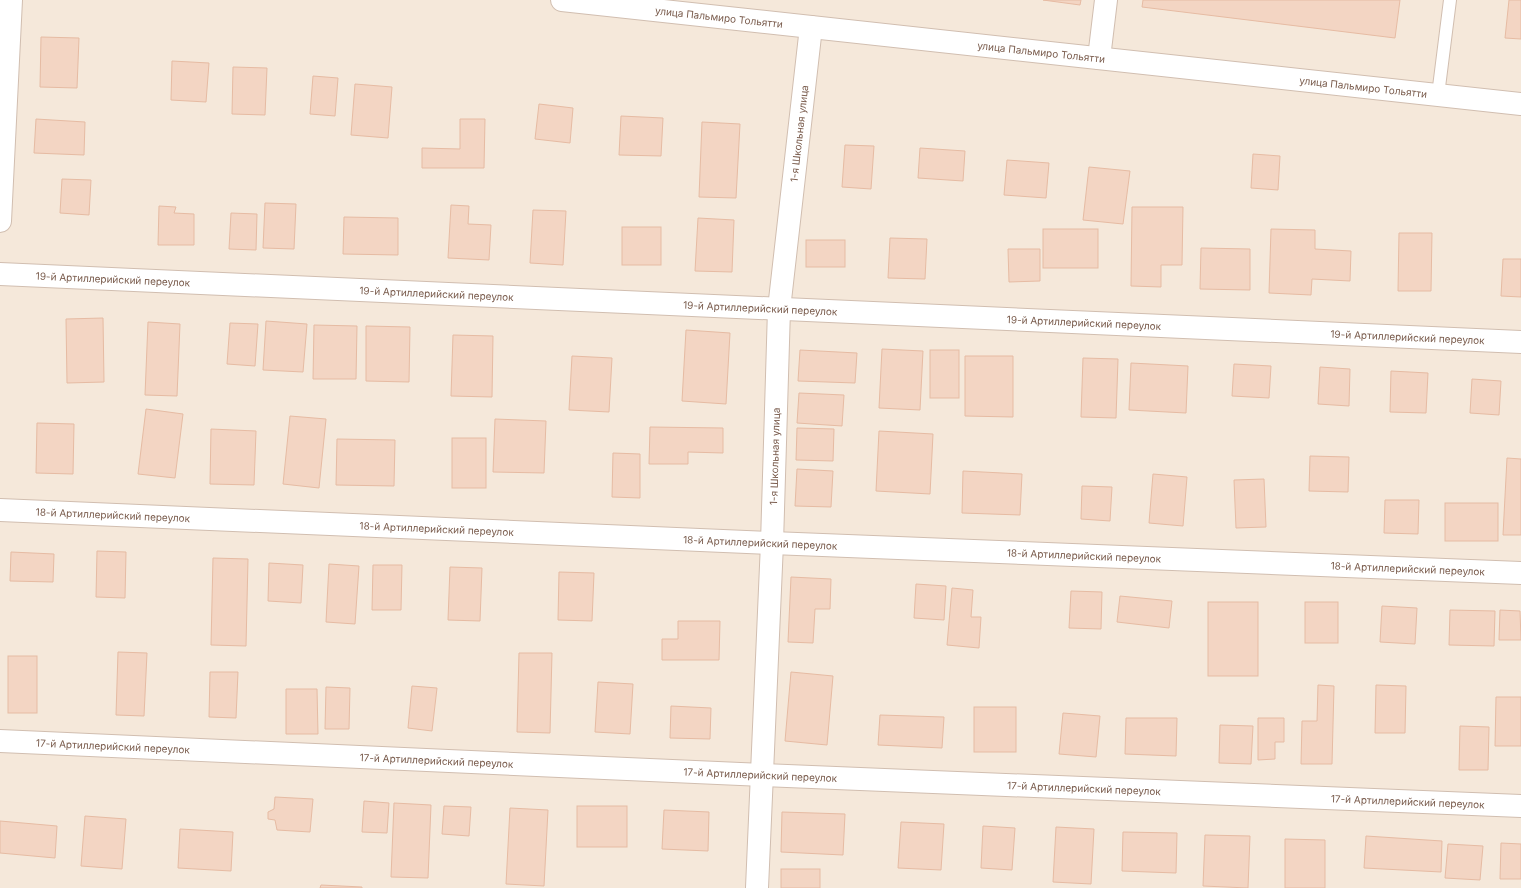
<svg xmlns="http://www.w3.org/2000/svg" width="1521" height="888" viewBox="0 0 1521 888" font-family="Inter,sans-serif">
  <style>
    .residential { fill: #f5e8da }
    .building { fill: #f3d5c3; stroke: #e6bba3 }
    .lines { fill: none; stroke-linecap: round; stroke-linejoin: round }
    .lane-casing { stroke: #d1beb0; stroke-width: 14 }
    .street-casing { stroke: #d1beb0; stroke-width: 24 }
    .lane { stroke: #fff; stroke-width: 12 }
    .street { stroke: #fff; stroke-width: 22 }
    .labels { text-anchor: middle; stroke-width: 4; stroke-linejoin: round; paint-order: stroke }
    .street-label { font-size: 10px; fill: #7a5c4d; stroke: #fffaf3 }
  </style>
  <rect width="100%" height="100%" fill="#fdf6ec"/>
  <rect class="residential" x="0" y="0" width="1521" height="888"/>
  <g class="building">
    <path d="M1043 0H1081L1080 5Z"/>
    <path d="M1143 0H1400L1395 38 1142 7Z"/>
    <path d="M1509 0H1521V39L1505 38Z"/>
    <path d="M41 37 79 38 77 88 40 87Z"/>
    <path d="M172 61 209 63 206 102 171 100Z"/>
    <path d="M233 67 267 68 265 115 232 114Z"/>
    <path d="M313 76 338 78 335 116 310 114Z"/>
    <path d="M355 84 392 87 388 138 351 135Z"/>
    <path d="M539 104 573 108 570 143 535 139Z"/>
    <path d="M621 116 663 118 661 156 619 155Z"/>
    <path d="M36 119 85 122 84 155 34 153Z"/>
    <path d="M460 119H485L484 168H422V148L460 149Z"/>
    <path d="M702 122 740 124 736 198 699 197Z"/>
    <path d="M845 145 874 146 871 189 842 187Z"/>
    <path d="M920 148 965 151 963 181 918 178Z"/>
    <path d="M1253 154 1280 156 1278 190 1251 188Z"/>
    <path d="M1007 160 1049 163 1046 198 1004 195Z"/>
    <path d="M1089 167 1130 171 1123 224 1083 220Z"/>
    <path d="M62 179 91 180 89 215 60 213Z"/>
    <path d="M265 203 296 204 294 249 263 248Z"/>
    <path d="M451 205 469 206 468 224 491 225 489 260 448 258Z"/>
    <path d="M159 206 176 207 174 213 194 214V245H158Z"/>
    <path d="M1132 207H1183L1182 265H1161V287L1131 286Z"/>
    <path d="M533 210 566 211 563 265 530 263Z"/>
    <path d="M231 213 257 214 256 250 229 249Z"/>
    <path d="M344 217 398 218V255L343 254Z"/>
    <path d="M698 218 734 220 732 272 695 271Z"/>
    <rect x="622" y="227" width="39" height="38"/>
    <rect x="1043" y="229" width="55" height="39"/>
    <path d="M1271 229 1315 230V249L1351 251 1350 281 1312 279 1311 295 1269 293Z"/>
    <path d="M1399 233H1432L1431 291H1398Z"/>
    <path d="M890 238 927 239 925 279 888 278Z"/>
    <rect x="806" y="240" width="39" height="27"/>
    <path d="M1201 248 1250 249V290L1200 289Z"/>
    <path d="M1008 249H1040V281L1009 282Z"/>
    <path d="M1503 259H1521V297L1501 296Z"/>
    <path d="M103 318 104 382 67 383 66 319Z"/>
    <path d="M266 321 307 324 303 372 263 370Z"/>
    <path d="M148 322 180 324 177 396 145 395Z"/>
    <path d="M230 323 258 324 255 366 227 364Z"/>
    <path d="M314 325 357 326 356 379H313Z"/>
    <path d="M366 326 410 327 409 382 366 381Z"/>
    <path d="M686 330 730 333 726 404 682 401Z"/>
    <path d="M453 335 493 336 492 397 451 396Z"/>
    <path d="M882 349 923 351 920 410 879 408Z"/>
    <path d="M800 350 857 353 855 383 798 381Z"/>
    <rect x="930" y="350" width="29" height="48"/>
    <path d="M572 356 612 358 609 412 569 410Z"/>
    <path d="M965 356H1013V417L965 416Z"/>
    <path d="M1083 358 1118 359 1116 418 1081 417Z"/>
    <path d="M1131 363 1188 366 1186 413 1129 410Z"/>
    <path d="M1234 364 1271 366 1269 398 1232 396Z"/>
    <path d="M1320 367 1350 369 1349 406 1318 404Z"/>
    <path d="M1391 371 1428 373 1426 413 1390 412Z"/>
    <path d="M1472 379 1501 381 1499 415 1470 413Z"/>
    <path d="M799 393 844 395 842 426 797 423Z"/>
    <path d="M146 409 183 414 175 478 138 474Z"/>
    <path d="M290 416 326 419 319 488 283 484Z"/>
    <path d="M495 419 546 421 544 473 493 472Z"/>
    <path d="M37 423 74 424 73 474 36 473Z"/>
    <path d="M650 427 723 428V453L688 452V464H649Z"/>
    <path d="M797 428 834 429 833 461 796 460Z"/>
    <path d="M211 429 256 431 254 485 210 484Z"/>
    <path d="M879 431 933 434 930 494 876 491Z"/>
    <rect x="452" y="438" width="34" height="50"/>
    <path d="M337 439 395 440 394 486 336 485Z"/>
    <path d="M613 453 640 454V498L612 497Z"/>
    <path d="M1310 456 1349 457 1348 492 1309 491Z"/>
    <path d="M1507 458 1521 459V535H1503Z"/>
    <path d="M797 469 833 471 831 507 795 506Z"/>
    <path d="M963 471 1022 474 1020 515 962 513Z"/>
    <path d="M1153 474 1187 477 1183 526 1149 523Z"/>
    <path d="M1264 479 1266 527 1236 528 1234 480Z"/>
    <path d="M1082 486 1112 487 1110 521 1081 519Z"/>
    <path d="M1385 500H1419L1418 534 1384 533Z"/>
    <rect x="1445" y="503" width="53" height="38"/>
    <path d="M97 551 126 552 125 598 96 597Z"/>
    <path d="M11 552 54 554 53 582 10 581Z"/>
    <path d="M213 558 248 559 246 646 211 645Z"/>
    <path d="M269 563 303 565 301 603 268 601Z"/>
    <path d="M329 564 359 566 355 624 326 622Z"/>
    <path d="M373 565H402L401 610H372Z"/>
    <path d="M450 567 482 568 480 621 448 620Z"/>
    <path d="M559 572 594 573 592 621 558 620Z"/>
    <path d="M791 577 831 579 830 609H815L813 643 788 642Z"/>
    <path d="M916 584 946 586 944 620 914 618Z"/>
    <path d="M952 588 973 590 971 617H981L979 648 947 645Z"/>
    <path d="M1071 591 1102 592 1101 629 1069 628Z"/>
    <path d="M1120 596 1172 601 1169 628 1117 622Z"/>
    <rect x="1208" y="602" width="50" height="74"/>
    <rect x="1305" y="602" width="33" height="41"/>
    <path d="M1382 606 1417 608 1415 644 1380 642Z"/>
    <path d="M1450 610 1495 611 1494 646 1449 645Z"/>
    <path d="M1500 610 1520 611 1521 640H1499Z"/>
    <path d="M678 621H720L719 660H662V639H678Z"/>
    <path d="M118 652 147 653 144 716 116 715Z"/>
    <path d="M519 653H552L550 733 517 732Z"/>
    <rect x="8" y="656" width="29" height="57"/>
    <path d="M210 672H238L236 718 209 717Z"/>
    <path d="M791 672 833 676 827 745 785 741Z"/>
    <path d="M598 682 633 684 630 734 595 732Z"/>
    <path d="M1318 685 1334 686 1332 764H1301L1302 721H1317Z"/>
    <path d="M1376 685 1406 686 1405 733H1375Z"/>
    <path d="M412 686 437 688 432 731 408 728Z"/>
    <path d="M326 687 350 688 349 729H325Z"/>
    <path d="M286 689H317L318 734H286Z"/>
    <path d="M1496 697H1521V746H1495Z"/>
    <path d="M671 706 711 708 710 739 670 738Z"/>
    <rect x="974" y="707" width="42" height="45"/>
    <path d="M1063 713 1100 716 1096 757 1059 754Z"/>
    <path d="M880 715 944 717 942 748 878 745Z"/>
    <path d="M1126 718H1177L1176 756 1125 754Z"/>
    <path d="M1258 718H1284V742H1275V759L1258 760Z"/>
    <path d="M1220 725 1253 726 1251 764 1219 763Z"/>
    <path d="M1460 726 1489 727 1488 770H1459Z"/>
    <path d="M275 797 313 799 310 832 277 830 275 820 268 819V812L274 809Z"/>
    <path d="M364 801 389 803 387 833 362 832Z"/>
    <path d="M394 803 431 805 428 878 391 877Z"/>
    <path d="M444 806 471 807 469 836 442 834Z"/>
    <rect x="577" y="806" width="50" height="41"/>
    <path d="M510 808 548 810 544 886 506 884Z"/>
    <path d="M664 810 709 812 708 851 662 849Z"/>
    <path d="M782 812 845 814 843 855 781 852Z"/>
    <path d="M85 816 126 819 122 869 81 866Z"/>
    <path d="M0 821 57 826 55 858 0 853Z"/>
    <path d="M901 822 944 824 941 870 898 868Z"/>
    <path d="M983 826 1015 828 1012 870 981 868Z"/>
    <path d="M1056 827 1094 829 1091 884 1053 882Z"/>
    <path d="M180 829 233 832 231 871 178 868Z"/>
    <path d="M1123 832 1177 833 1176 873 1122 871Z"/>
    <path d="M1205 835 1250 836 1248 888 1203 886Z"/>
    <path d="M1366 836 1442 841 1441 872 1364 868Z"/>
    <path d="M1285 839 1325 840V888H1285Z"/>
    <path d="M1501 843 1521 844V879H1500Z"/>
    <path d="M1448 844 1483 846 1480 880 1445 878Z"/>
    <rect x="781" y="869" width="39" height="19"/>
    <path d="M321 885 362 887V888H320Z"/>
  </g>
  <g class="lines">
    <defs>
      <path id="lane" d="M1438 95 1450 0"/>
      <g id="street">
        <path id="s1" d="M562 0 1521 104"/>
        <path d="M1099 58 1106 0"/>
        <path d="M0 221 11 0"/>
        <path id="s2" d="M0 274 1521 342"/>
        <path id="s3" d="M0 510 772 543 1521 573"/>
        <path id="s4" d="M0 741 763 775 1521 806"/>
        <path id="s5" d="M757 888 772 543 779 309 811 27"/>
      </g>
    </defs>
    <use href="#lane" class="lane-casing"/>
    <use href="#street" class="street-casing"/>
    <use href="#lane" class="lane"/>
    <use href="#street" class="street"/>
  </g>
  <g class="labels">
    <g class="street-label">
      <text dy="4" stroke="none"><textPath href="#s1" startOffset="158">улица Пальмиро Тольятти</textPath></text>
      <text dy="4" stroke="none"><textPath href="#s1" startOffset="482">улица Пальмиро Тольятти</textPath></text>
      <text dy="4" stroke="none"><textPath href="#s1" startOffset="806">улица Пальмиро Тольятти</textPath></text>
      <text dy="4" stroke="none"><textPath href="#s5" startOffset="756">1-я Школьная улица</textPath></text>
      <text dy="4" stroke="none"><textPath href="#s2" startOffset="113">19-й Артиллерийский переулок</textPath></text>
      <text dy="4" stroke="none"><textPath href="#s2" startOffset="437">19-й Артиллерийский переулок</textPath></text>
      <text dy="4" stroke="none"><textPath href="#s2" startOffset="761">19-й Артиллерийский переулок</textPath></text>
      <text dy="4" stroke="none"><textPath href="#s2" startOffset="1085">19-й Артиллерийский переулок</textPath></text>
      <text dy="4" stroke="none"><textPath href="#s2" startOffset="1409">19-й Артиллерийский переулок</textPath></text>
      <text dy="4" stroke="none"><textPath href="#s5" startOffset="432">1-я Школьная улица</textPath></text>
      <text dy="4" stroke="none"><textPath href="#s3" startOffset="113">18-й Артиллерийский переулок</textPath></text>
      <text dy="4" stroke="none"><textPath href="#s3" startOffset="437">18-й Артиллерийский переулок</textPath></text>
      <text dy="4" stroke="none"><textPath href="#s3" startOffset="761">18-й Артиллерийский переулок</textPath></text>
      <text dy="4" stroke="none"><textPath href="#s3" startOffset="1085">18-й Артиллерийский переулок</textPath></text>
      <text dy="4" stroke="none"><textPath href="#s3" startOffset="1409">18-й Артиллерийский переулок</textPath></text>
      <text dy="4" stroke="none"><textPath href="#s4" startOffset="113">17-й Артиллерийский переулок</textPath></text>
      <text dy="4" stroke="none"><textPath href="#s4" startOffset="437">17-й Артиллерийский переулок</textPath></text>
      <text dy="4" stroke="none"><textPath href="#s4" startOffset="761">17-й Артиллерийский переулок</textPath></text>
      <text dy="4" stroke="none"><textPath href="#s4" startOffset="1085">17-й Артиллерийский переулок</textPath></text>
      <text dy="4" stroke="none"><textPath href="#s4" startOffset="1409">17-й Артиллерийский переулок</textPath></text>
    </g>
  </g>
</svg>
